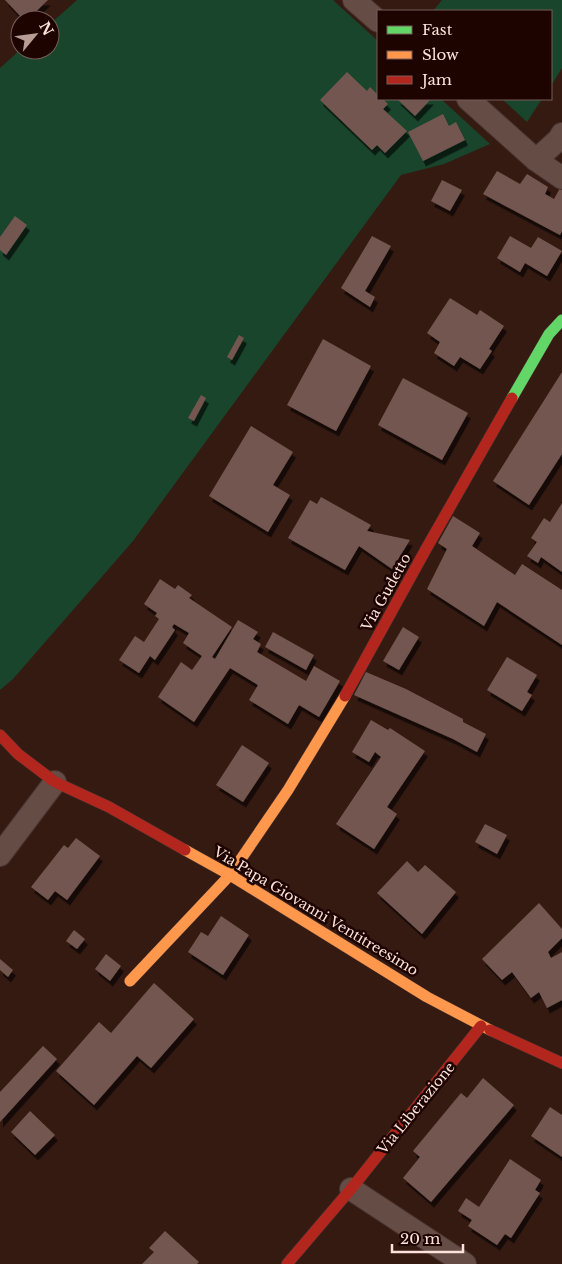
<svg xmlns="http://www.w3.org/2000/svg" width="562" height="1264" viewBox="0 0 562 1264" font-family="'Libre Baskerville',serif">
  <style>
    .green { fill: #18452b }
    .building { fill: #73574f; filter: url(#shadow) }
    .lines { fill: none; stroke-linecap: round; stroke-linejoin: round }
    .street-casing { stroke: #47332f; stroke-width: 24 }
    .fast-casing { stroke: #47332f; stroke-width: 12 }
    .slow-casing { stroke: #47332f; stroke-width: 12 }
    .jam-casing { stroke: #47332f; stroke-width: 12 }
    .street { stroke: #654c45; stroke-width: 22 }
    .fast { stroke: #63d668; stroke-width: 11 }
    .slow { stroke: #ff974d; stroke-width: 11 }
    .jam { stroke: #b3261e; stroke-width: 11 }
    .labels { text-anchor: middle; stroke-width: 5; stroke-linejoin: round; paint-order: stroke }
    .street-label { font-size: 14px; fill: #fce2db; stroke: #1e0401 }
  </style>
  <defs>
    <filter id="shadow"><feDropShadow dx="3" dy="5.5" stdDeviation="0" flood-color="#0009"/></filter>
  </defs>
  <rect width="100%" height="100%" fill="#351a12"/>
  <g class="green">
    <path d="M77 0H333L378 41V99H441L490 144 444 164 401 175 133 541 13 679 0 690V68L20 50H50V24Z"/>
    <path d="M442 0H562V68L551 86V11H433Z"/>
    <path d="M502 99H542L527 122Z"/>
  </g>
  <g class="building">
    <path d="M5 0H48L27 20H24Z"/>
    <path d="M347 72 367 91 370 87 378 95V99H383L388 104 383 109 407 131 385 153 377 145 372 150 320 100Z"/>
    <path d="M397 99H431L415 116Z"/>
    <path d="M443 114 449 126 456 122 465 140 423 161 408 132Z"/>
    <path d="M497 171 520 184 527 174 548 187 545 194 554 199 560 188 562 189V231L560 235 483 194Z"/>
    <path d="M442 180 462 190 450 211 431 201Z"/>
    <path d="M15 216 27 225 6 255 0 250V237Z"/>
    <path d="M372 236 391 246 365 291 375 297 370 307 341 288Z"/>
    <path d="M510 236 531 248 538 237 562 251 547 276 525 263 520 272 497 258Z"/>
    <path d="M450 298 477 315 480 310 504 326 489 349 492 351 480 369 460 357 454 366 434 353 440 342 427 333Z"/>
    <path d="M239 335 244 338 232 360 227 357Z"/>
    <path d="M323 339 371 366 336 431 287 405Z"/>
    <path d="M562 372V454L529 505 493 481Z"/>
    <path d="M403 378 468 413 442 460 378 425Z"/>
    <path d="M201 395 206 398 194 421 188 418Z"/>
    <path d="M251 426 293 452 273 485 290 495 268 532 209 496Z"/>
    <path d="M321 497 371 525 367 531 410 540 392 569 359 546 345 570 288 538 310 500 317 504Z"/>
    <path d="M562 503V572L541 557 538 563 527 556 537 542 531 538 544 518 550 522Z"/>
    <path d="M453 516 480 533 472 546 515 575 522 564 562 590V645L497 602 484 626 427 589 447 549 438 543Z"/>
    <path d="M160 579 175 589 178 585 192 595 189 598 232 627 212 657 215 659 238 620 258 632 253 639 261 644 257 652 306 681 314 666 340 681 319 717 299 705 288 724 249 700 258 685 230 668 194 722 158 697 181 662 192 670 202 656 183 643 189 633 174 624 172 627 175 630 155 660 150 656 139 673 119 660 135 636 144 642 159 619 155 616 157 613 144 604Z"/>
    <path d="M403 627 419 637 399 670 383 661Z"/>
    <path d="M273 632 314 655 306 670 265 647Z"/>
    <path d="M507 657 537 675 527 692 532 695 522 711 487 690Z"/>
    <path d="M366 672 406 689 463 719V722L486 734 477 752 453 739 354 695Z"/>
    <path d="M371 720 388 730 390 728 425 751 387 807 397 814 374 849 336 824 381 757 375 752 369 762 352 752Z"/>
    <path d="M242 745 269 763 243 802 216 785Z"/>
    <path d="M485 824 507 835 497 854 475 842Z"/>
    <path d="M76 838 100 856 67 900 55 891 48 900 31 887 64 845 68 848Z"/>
    <path d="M407 861 418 872 425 865 456 892 422 934 377 893Z"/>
    <path d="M539 903 562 929V938L548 952 551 958 562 952V1000L547 1008 539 992 531 998 512 972 502 980 482 959Z"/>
    <path d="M221 916 249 935 223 975 188 952 201 932 208 936Z"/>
    <path d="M74 930 85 939 77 949 66 941Z"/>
    <path d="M106 954 121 966 110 981 95 969Z"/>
    <path d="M0 959 13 970 8 977 0 970Z"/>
    <path d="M154 983 194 1019 151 1068 137 1056 94 1105 56 1071 99 1022 111 1033Z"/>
    <path d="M43 1046 57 1059 0 1122V1092Z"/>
    <path d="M483 1078 514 1105 431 1202 403 1178 420 1157 413 1151 461 1093 467 1098Z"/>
    <path d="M550 1107 562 1115V1157L531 1136Z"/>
    <path d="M30 1111 55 1135 35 1155 11 1132Z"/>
    <path d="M510 1159 541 1180 535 1190 540 1193 511 1238 505 1234 497 1245 468 1226 472 1220 458 1211 466 1198 479 1207Z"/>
    <path d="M165 1231 199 1262 197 1264H142L154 1252 149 1248Z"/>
  </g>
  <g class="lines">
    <defs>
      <g id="street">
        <path d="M354 0 378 21"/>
        <path d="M468 99 536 160 562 178"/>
        <path d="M536 160 559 139 562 134"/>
        <path d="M0 855 55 782"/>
        <path d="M351 1189 465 1264"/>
      </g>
      <path id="fast" d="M512 398 549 334 562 320"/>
      <g id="slow">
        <path d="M185 850 230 875 427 997 490 1030"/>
        <path d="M130 981 230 875 288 790 345 696"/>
      </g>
      <g id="jam">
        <path d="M345 696 426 549 512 398"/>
        <path d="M0 735 18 754 55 782 109 807 185 850"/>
        <path d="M490 1030 562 1063"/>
        <path d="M287 1264 351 1189 481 1026"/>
      </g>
    </defs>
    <use href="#street" class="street-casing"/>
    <use href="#fast" class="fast-casing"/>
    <use href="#slow" class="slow-casing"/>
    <use href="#jam" class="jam-casing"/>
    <use href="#street" class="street"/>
    <use href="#fast" class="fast"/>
    <use href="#slow" class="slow"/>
    <use href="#jam" class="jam"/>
  </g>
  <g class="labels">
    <g class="street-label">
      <text transform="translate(386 592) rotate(-61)" y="5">Via Gudetto</text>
      <text transform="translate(316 911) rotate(31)" y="5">Via Papa Giovanni Ventitreesimo</text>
      <text transform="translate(416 1108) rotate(-51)" y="5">Via Liberazione</text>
    </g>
  </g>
  <rect x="377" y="10" width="175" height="90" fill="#1e0401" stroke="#775d58"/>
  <rect x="387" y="26" width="25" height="8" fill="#63d668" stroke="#775d58"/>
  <text x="422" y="35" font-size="15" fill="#fce2db">Fast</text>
  <rect x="387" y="51" width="25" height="8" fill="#ff974d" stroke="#775d58"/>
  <text x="422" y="60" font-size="15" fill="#fce2db">Slow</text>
  <rect x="387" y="76" width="25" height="8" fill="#b3261e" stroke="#775d58"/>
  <text x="422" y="85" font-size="15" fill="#fce2db">Jam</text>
  <g transform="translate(35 35) rotate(61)"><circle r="24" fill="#1e0401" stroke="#775d58"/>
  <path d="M0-4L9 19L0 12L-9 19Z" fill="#b69c95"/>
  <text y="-8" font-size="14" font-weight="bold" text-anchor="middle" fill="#fce2db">N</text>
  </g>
  <path d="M392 1244v8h71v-8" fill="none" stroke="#fce2db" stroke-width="2.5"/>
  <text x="400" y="1244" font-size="15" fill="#fce2db" stroke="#1e0401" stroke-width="4" paint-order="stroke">20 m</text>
</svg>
